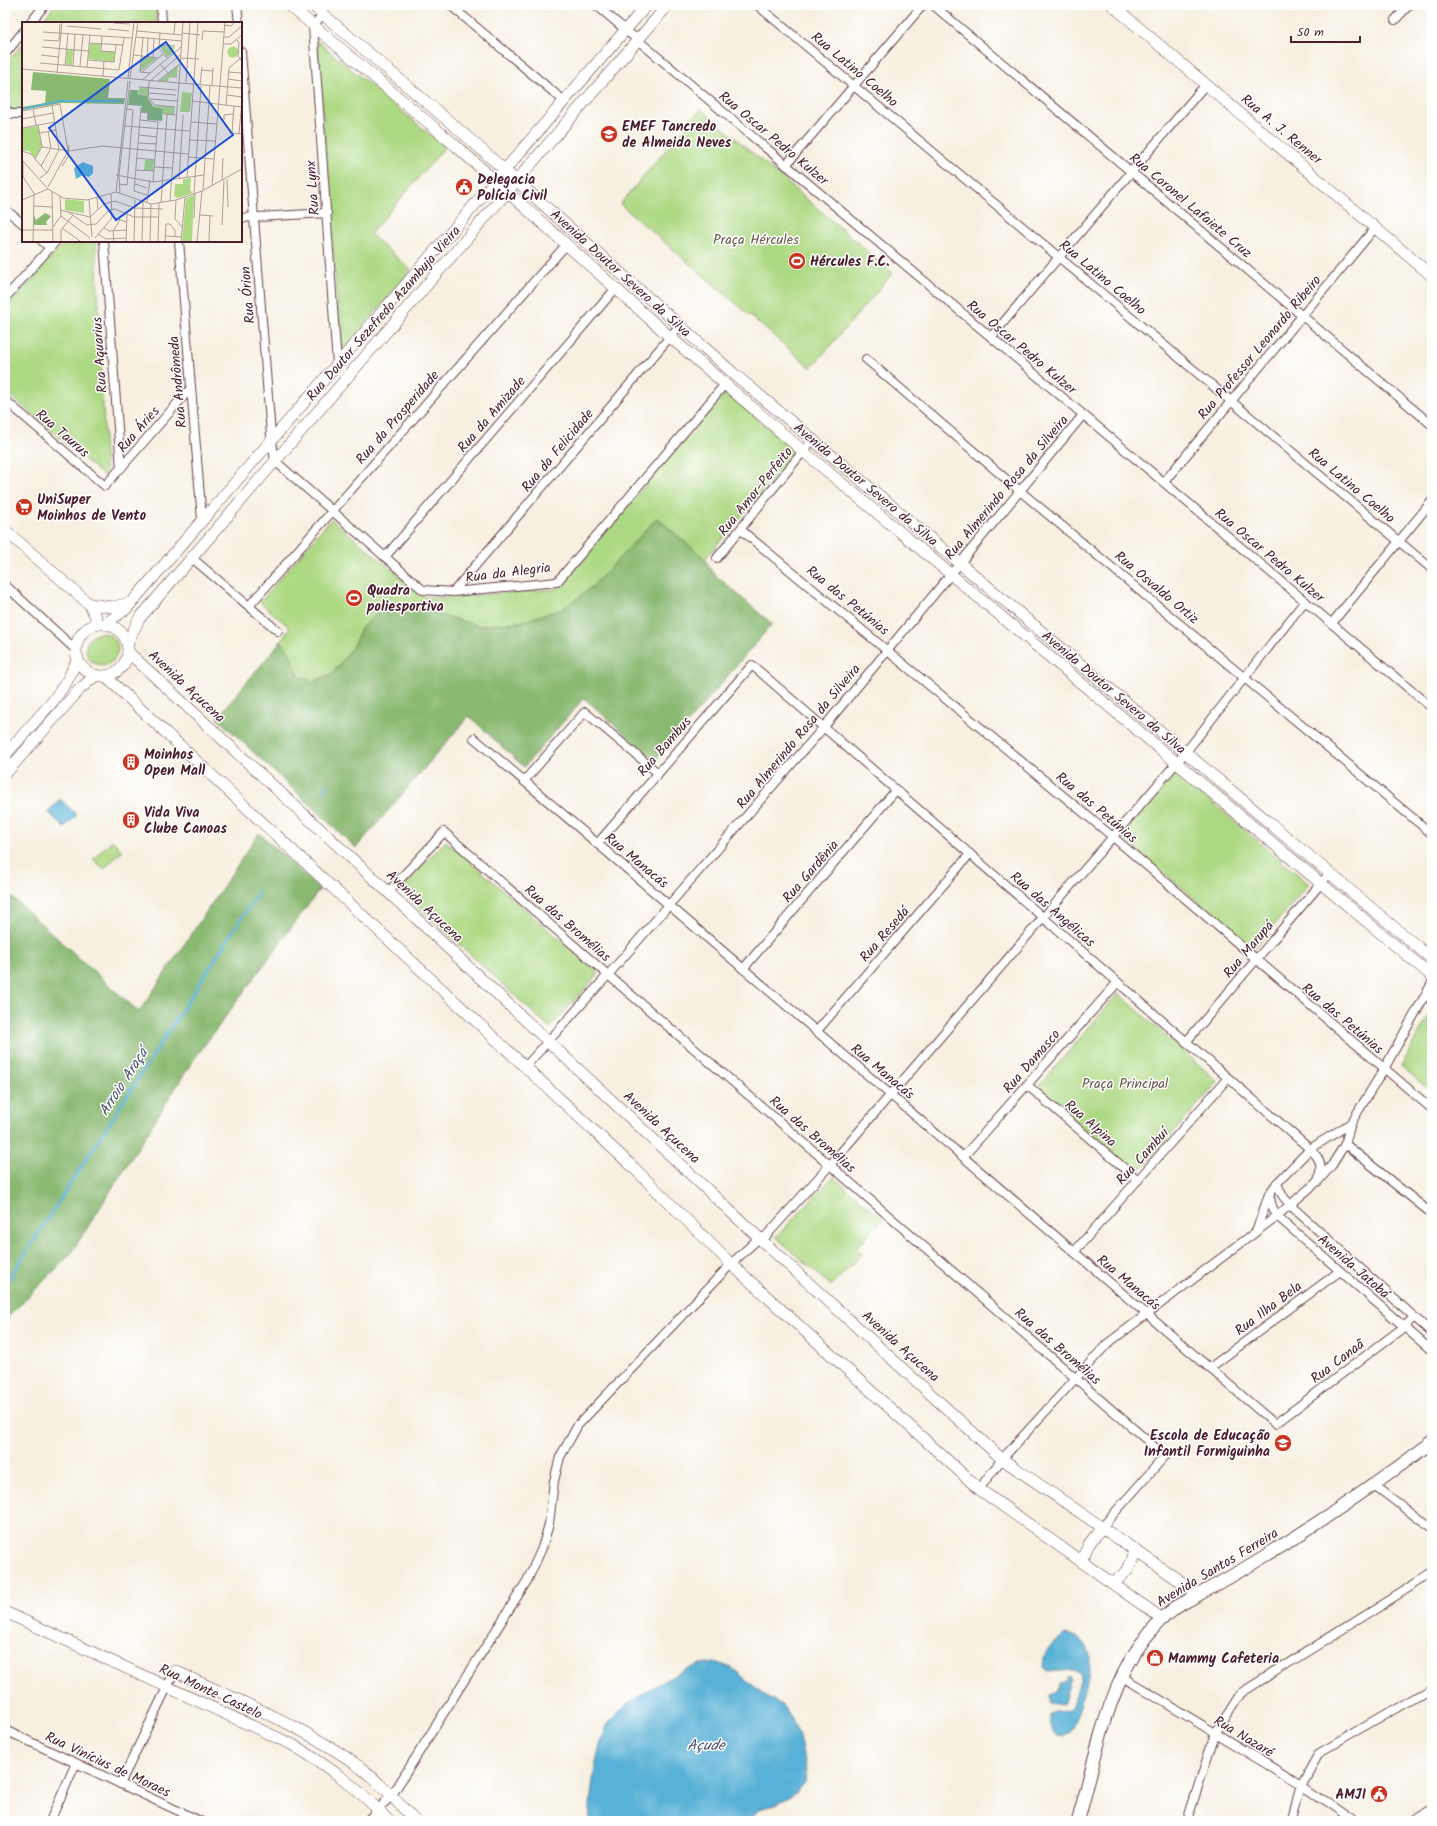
<svg xmlns="http://www.w3.org/2000/svg" width="1437" height="1826" viewBox="0 0 1437 1826" font-family="Kalam,sans-serif">
  <style>
    .green { fill: #aed984; stroke: #7c7c58 }
    .forest { fill: #8ab972; stroke: #6a6c4e }
    .water { fill: #59b1d6; stroke: #526880 }
    .lines { fill: none; stroke-linecap: round; stroke-linejoin: round }
    .stream { stroke: #59b1d6; stroke-width: 3 }
    .street-casing { stroke: #643e46; stroke-width: 10 }
    .secondary-casing { stroke: #643e46; stroke-width: 12 }
    .primary-casing { stroke: #643e46; stroke-width: 14 }
    .street { stroke: #fff; stroke-width: 8 }
    .secondary { stroke: #fff; stroke-width: 11 }
    .primary { stroke: #fff; stroke-width: 12 }
    .labels { text-anchor: middle; stroke-width: 3; stroke-linejoin: round; paint-order: stroke }
    .street-label { font-size: 14px; fill: #4a1f2b; stroke: #fff }
    .poi-label { font-size: 14px; font-weight: bold; fill: #4a1f2b; stroke: #fff; text-anchor: start }
    .park-label { font-size: 14px; fill: #685746; stroke: #fff }
    .water-label { font-size: 15px; font-style: italic; fill: #50596f; stroke: #fff }
    .inset-river { fill: none; stroke: #59b1d6; stroke-width: 2 }
    .inset-road { fill: none; stroke: #b29c98; stroke-width: 1 }
    .view { fill: #1d4ed8; fill-opacity: 0.15; stroke: #1d4ed8; stroke-width: 2 }
    .inset-edge { fill: none; stroke: #4a1f2b; stroke-width: 2 }
  </style>
  <rect width="100%" height="100%" fill="#fff"/>
  <filter id="ink" filterUnits="userSpaceOnUse"><feTurbulence type="fractalNoise" baseFrequency=".025" numOctaves="2"/><feDisplacementMap in="SourceGraphic" scale="8" xChannelSelector="R" yChannelSelector="G"/><feConvolveMatrix kernelMatrix="1 2 1 2 8 2 1 2 1" color-interpolation-filters="sRGB"/></filter>
  <filter id="wash" filterUnits="userSpaceOnUse"><feTurbulence type="fractalNoise" baseFrequency=".012" numOctaves="4" result="noise"/><feDisplacementMap in="SourceGraphic" scale="16" xChannelSelector="R" yChannelSelector="G"/><feGaussianBlur stdDeviation="0.9" result="paint"/><feColorMatrix in="noise" values="0 0 0 0 0 0 0 0 0 0 0 0 0 0 0 0 0 1.4 0 .05"/><feComposite in="paint" operator="in"/></filter>
  <g filter="url(#wash)">
    <rect width="100%" height="100%" fill="#f7f0e1"/>
    <g class="green">
      <path d="M55 5H156L157 23H40Z"/>
      <path d="M317 41 445 147 370 234 411 270 341 353Z"/>
      <path d="M23 43V109L12 110 5 103V65Z"/>
      <path d="M701 109 893 273 811 368 620 204Z"/>
      <path d="M66 241H96L106 478 5 391V309Z"/>
      <path d="M726 392 796 452 705 559 657 518 593 587 563 609 520 622 479 626 413 607 362 627 352 648 333 673 313 682 300 677C293 664 291 651 281 641L290 628 260 602 331 519 425 597 437 598 556 589Z"/>
      <circle cx="102" cy="649" r="16"/>
      <path d="M1175 771 1309 884 1254 949 1120 836Z"/>
      <path d="M112 840 122 851 104 869 93 859Z"/>
      <path d="M446 841 599 973 550 1028 400 890Z"/>
      <path d="M1118 993 1218 1082 1136 1174 1037 1089Z"/>
      <path d="M1432 1010V1092L1401 1066Z"/>
      <path d="M833 1177 883 1219 856 1249 862 1254 831 1286 776 1237Z"/>
    </g>
    <g class="forest">
      <path d="M657 518 705 559 713 573 772 624 655 761 584 698 524 767 469 716 356 848 217 718 281 641C291 651 293 664 300 677L313 682 333 673 352 648 362 627 376 614 396 606 413 607 479 626 520 622 563 609 592 587Z"/>
      <path d="M259 833 320 889 192 1062 70 1255 5 1320V891L139 1012Z"/>
    </g>
    <g class="water">
      <path d="M60 799 77 815 64 828 48 812Z"/>
      <path d="M1067 1634C1079 1636 1088 1643 1090 1656 1092 1671 1077 1719 1070 1733L1063 1737C1053 1734 1050 1725 1050 1716L1055 1712 1068 1711 1072 1706 1081 1678 1080 1674 1074 1670 1047 1672C1035 1659 1055 1639 1067 1634Z"/>
      <path d="M715 1662 732 1668 766 1696 782 1705 792 1719 799 1737 807 1771 803 1785 795 1793 776 1805 759 1809 746 1821H589C591 1790 594 1757 606 1728 615 1707 677 1671 700 1664 705 1663 710 1663 715 1662Z"/>
      <path d="M1068 1677 1071 1678 1063 1705 1050 1703V1695L1056 1692 1060 1684 1066 1682Z"/>
    </g>
    <g class="lines">
      <g class="stream">
        <path d="M324 790 327 785"/>
        <path d="M5 1285 259 891"/>
      </g>
    </g>
  </g>
  <g filter="url(#ink)">
    <g class="lines">
      <defs>
        <g id="street">
          <path d="M161 5 162 23"/>
          <path d="M237 5 239 23"/>
          <path d="M450 5 564 101"/>
          <path d="M596 5 1432 708"/>
          <path d="M757 5 1432 569"/>
          <path d="M933 5 1432 425"/>
          <path d="M323 14 313 26 337 364"/>
          <path d="M1395 20 1409 5"/>
          <path d="M30 23 45 5"/>
          <path d="M241 52 271 435 275 461 423 590 453 592 557 582 725 384"/>
          <path d="M5 54 23 32"/>
          <path d="M5 109 11 114H23"/>
          <path d="M786 165 923 5"/>
          <path d="M5 209 23 224"/>
          <path d="M241 218 327 213"/>
          <path d="M42 241 50 248"/>
          <path d="M104 241 121 468"/>
          <path d="M179 241 202 520"/>
          <path d="M5 298 56 241"/>
          <path d="M991 337 1206 84"/>
          <path d="M866 359 1020 491 1432 834"/>
          <path d="M5 400 105 486 190 389"/>
          <path d="M1164 482 1375 228"/>
          <path d="M741 530 1113 837 1432 1109"/>
          <path d="M385 557 616 288"/>
          <path d="M192 558 278 631"/>
          <path d="M717 558 813 439"/>
          <path d="M5 585 76 650"/>
          <path d="M453 592 680 325"/>
          <path d="M249 606 566 245"/>
          <path d="M1332 623 1432 501"/>
          <path d="M474 738 1275 1424 1404 1327 1414 1317"/>
          <path d="M524 781 585 712 658 773"/>
          <path d="M597 844 752 665 1310 1149C1322 1160 1322 1166 1318 1181"/>
          <path d="M388 892 444 832 608 975 830 1165 1165 1456 1102 1527"/>
          <path d="M743 969 896 790"/>
          <path d="M816 1032 970 854"/>
          <path d="M1186 1042 1329 874"/>
          <path d="M525 1067 608 975 823 728 1083 415"/>
          <path d="M1027 1085 1138 1180"/>
          <path d="M1345 1144 1432 1214"/>
          <path d="M964 1156 1117 983"/>
          <path d="M1277 1183 1282 1195 1290 1205 1432 1333"/>
          <path d="M1269 1194 1272 1206 1277 1216 1432 1351"/>
          <path d="M1256 1232 1269 1194 1277 1183 1310 1149 1351 1123"/>
          <path d="M1074 1252 1228 1078"/>
          <path d="M1211 1367 1340 1271"/>
          <path d="M1374 1485 1432 1529"/>
          <path d="M979 1489 1002 1459 1107 1344 1277 1216 1318 1181 1332 1165 1345 1144 1351 1123 1384 1069 1432 983"/>
          <path d="M1121 1676 1301 1785 1353 1821"/>
          <path d="M5 1730 200 1821"/>
          <path d="M120 1784 175 1671"/>
          <path d="M50 1821 76 1763"/>
          <path d="M367 1821 392 1795 527 1581 542 1548 549 1524 554 1481 560 1457 578 1425 731 1264 759 1238 766 1236 830 1165 1185 753 1305 601"/>
          <path d="M1187 1821 1215 1734 1241 1693 1432 1573"/>
          <path d="M1291 1821 1301 1785 1318 1754 1432 1688"/>
          <path d="M1410 1821 1432 1808"/>
        </g>
        <g id="secondary">
          <path d="M289 5 456 146 670 337 803 451 1432 976"/>
          <path d="M312 5 465 135 733 373 1432 959"/>
          <path d="M1112 5 1432 276"/>
          <path d="M5 530 89 604 96 617 95 625"/>
          <path d="M89 604 112 607 131 603"/>
          <path d="M105 624 126 609 647 5"/>
          <circle cx="102" cy="650" r="26"/>
          <path d="M127 644 139 619 668 5"/>
          <path d="M128 652 388 892 759 1238 1002 1459 1199 1594"/>
          <path d="M105 676 634 1168 731 1264 979 1489 1161 1618"/>
          <path d="M5 755 53 701 67 681 78 658"/>
          <path d="M5 774 79 690 96 675"/>
          <path d="M1081 1561 1089 1544 1102 1527"/>
          <path d="M1113 1583C1125 1575 1134 1565 1134 1549"/>
          <path d="M5 1612 293 1745C331 1768 359 1789 389 1821"/>
          <path d="M175 1671C238 1701 305 1726 361 1768 381 1784 398 1802 415 1821"/>
        </g>
        <path id="primary" d="M1078 1821C1099 1747 1111 1656 1176 1607 1266 1559 1351 1503 1432 1442"/>
      </defs>
      <use href="#street" class="street-casing"/>
      <use href="#secondary" class="secondary-casing"/>
      <use href="#primary" class="primary-casing"/>
      <use href="#street" class="street"/>
      <use href="#secondary" class="secondary"/>
      <use href="#primary" class="primary"/>
    </g>
  </g>
  <defs>
    <symbol id="school-disc" viewBox="-11 -11 22 22"><circle r="9.5" fill="#c8321e" stroke="#fff"/><path d="M0-5L7-2L0 1L-7-2ZM-4 1L0 2.5L4 1V4Q0 6-4 4Z" fill="#fff"/></symbol>
    <symbol id="civic-disc" viewBox="-11 -11 22 22"><circle r="9.5" fill="#c8321e" stroke="#fff"/><path d="M-.6-6.5H3V-4.5H.6V-3L4-1V1h2V6H-6V1h2V-1L-.6-3ZM-1.2 2.5V6h2.4V2.5Z" fill="#fff"/></symbol>
    <symbol id="stadium-disc" viewBox="-11 -11 22 22"><circle r="9.5" fill="#c8321e" stroke="#fff"/><path d="M0-5a6.5 5 0 1 0 0 10a6.5 5 0 1 0 0-10ZM-3.5-1.8h7v3.6h-7Z" fill="#fff"/></symbol>
    <symbol id="supermarket-disc" viewBox="-11 -11 22 22"><circle r="9.5" fill="#c8321e" stroke="#fff"/><path d="M-6-5.5h2.5l.6 2H6L4.5 2H-2.5L-4.4-4H-6ZM-1.5 3.2a1.3 1.3 0 1 0 .1 0ZM3 3.2a1.3 1.3 0 1 0 .1 0Z" fill="#fff"/></symbol>
    <symbol id="building-disc" viewBox="-11 -11 22 22"><circle r="9.5" fill="#c8321e" stroke="#fff"/><path d="M-4-6H4V6H1V3H-1V6H-4ZM-2.5-4.3h1.7v1.8h-1.7ZM.8-4.3h1.7v1.8H.8ZM-2.5-1h1.7V.8h-1.7ZM.8-1h1.7V.8H.8Z" fill="#fff"/></symbol>
    <symbol id="shop-disc" viewBox="-11 -11 22 22"><circle r="9.5" fill="#c8321e" stroke="#fff"/><path d="M-5-2.5h2.3a2.7 3.5 0 0 1 5.4 0H5L5.5 6h-11ZM-1.5-2.5h3a1.5 2.3 0 0 0-3 0Z" fill="#fff"/></symbol>
  </defs>
  <g fill-rule="evenodd">
    <use href="#school-disc" x="599" y="124" width="20" height="20"/>
    <use href="#civic-disc" x="454" y="177" width="20" height="20"/>
    <use href="#stadium-disc" x="787" y="251" width="20" height="20"/>
    <use href="#supermarket-disc" x="14" y="497" width="20" height="20"/>
    <use href="#stadium-disc" x="344" y="588" width="20" height="20"/>
    <use href="#building-disc" x="121" y="752" width="20" height="20"/>
    <use href="#building-disc" x="121" y="810" width="20" height="20"/>
    <use href="#school-disc" x="1273" y="1433" width="20" height="20"/>
    <use href="#shop-disc" x="1145" y="1648" width="20" height="20"/>
    <use href="#civic-disc" x="1369" y="1784" width="20" height="20"/>
  </g>
  <g class="labels">
    <g class="street-label">
      <text transform="translate(855 69) rotate(40)" y="5">Rua Latino Coelho</text>
      <text transform="translate(1282 129) rotate(40)" y="5">Rua A. J. Renner</text>
      <text transform="translate(774 138) rotate(40)" y="5">Rua Oscar Pedro Kulzer</text>
      <text transform="translate(312 188) rotate(-94)" y="5">Rua Lynx</text>
      <text transform="translate(1191 205) rotate(40)" y="5">Rua Coronel Lafaiete Cruz</text>
      <text transform="translate(621 273) rotate(42)" y="5">Avenida Doutor Severo da Silva</text>
      <text transform="translate(1103 277) rotate(40)" y="5">Rua Latino Coelho</text>
      <text transform="translate(247 295) rotate(-95)" y="5">Rua Órion</text>
      <text transform="translate(383 313) rotate(-49)" y="5">Rua Doutor Sezefredo Azambuja Vieira</text>
      <text transform="translate(1022 347) rotate(40)" y="5">Rua Oscar Pedro Kulzer</text>
      <text transform="translate(1259 347) rotate(-50)" y="5">Rua Professor Leonardo Ribeiro</text>
      <text transform="translate(99 355) rotate(-94)" y="5">Rua Aquarius</text>
      <text transform="translate(177 382) rotate(-95)" y="5">Rua Andrômeda</text>
      <text transform="translate(491 414) rotate(-49)" y="5">Rua da Amizade</text>
      <text transform="translate(397 417) rotate(-49)" y="5">Rua da Prosperidade</text>
      <text transform="translate(138 429) rotate(-49)" y="5">Rua Áries</text>
      <text transform="translate(63 433) rotate(41)" y="5">Rua Taurus</text>
      <text transform="translate(557 450) rotate(-50)" y="5">Rua da Felicidade</text>
      <text transform="translate(866 484) rotate(40)" y="5">Avenida Doutor Severo da Silva</text>
      <text transform="translate(1352 485) rotate(40)" y="5">Rua Latino Coelho</text>
      <text transform="translate(1006 487) rotate(-50)" y="5">Rua Almerindo Rosa da Silveira</text>
      <text transform="translate(755 491) rotate(-51)" y="5">Rua Amor-Perfeito</text>
      <text transform="translate(1270 555) rotate(40)" y="5">Rua Oscar Pedro Kulzer</text>
      <text transform="translate(508 572) rotate(-7)" y="5">Rua da Alegria</text>
      <text transform="translate(1157 587) rotate(40)" y="5">Rua Osvaldo Ortiz</text>
      <text transform="translate(848 600) rotate(39)" y="5">Rua das Petúnias</text>
      <text transform="translate(187 686) rotate(43)" y="5">Avenida Açucena</text>
      <text transform="translate(1114 692) rotate(40)" y="5">Avenida Doutor Severo da Silva</text>
      <text transform="translate(798 736) rotate(-50)" y="5">Rua Almerindo Rosa da Silveira</text>
      <text transform="translate(664 746) rotate(-49)" y="5">Rua Bambus</text>
      <text transform="translate(1097 807) rotate(40)" y="5">Rua das Petúnias</text>
      <text transform="translate(637 860) rotate(40)" y="5">Rua Manacás</text>
      <text transform="translate(810 871) rotate(-49)" y="5">Rua Gardênia</text>
      <text transform="translate(425 906) rotate(43)" y="5">Avenida Açucena</text>
      <text transform="translate(1053 909) rotate(41)" y="5">Rua das Angélicas</text>
      <text transform="translate(568 923) rotate(41)" y="5">Rua das Bromélias</text>
      <text transform="translate(884 934) rotate(-49)" y="5">Rua Resedá</text>
      <text transform="translate(1248 949) rotate(-50)" y="5">Rua Marupá</text>
      <text transform="translate(1343 1018) rotate(40)" y="5">Rua das Petúnias</text>
      <text transform="translate(1031 1061) rotate(-49)" y="5">Rua Damasco</text>
      <text transform="translate(883 1071) rotate(40)" y="5">Rua Manacás</text>
      <text transform="translate(1091 1123) rotate(41)" y="5">Rua Alpina</text>
      <text transform="translate(662 1127) rotate(43)" y="5">Avenida Açucena</text>
      <text transform="translate(813 1134) rotate(41)" y="5">Rua das Bromélias</text>
      <text transform="translate(1142 1156) rotate(-48)" y="5">Rua Cambuí</text>
      <text transform="translate(1354 1266) rotate(41)" y="5">Avenida Jatobá</text>
      <text transform="translate(1129 1282) rotate(40)" y="5">Rua Manacás</text>
      <text transform="translate(1268 1308) rotate(-37)" y="5">Rua Ilha Bela</text>
      <text transform="translate(901 1346) rotate(42)" y="5">Avenida Açucena</text>
      <text transform="translate(1058 1346) rotate(41)" y="5">Rua das Bromélias</text>
      <text transform="translate(1337 1361) rotate(-37)" y="5">Rua Canaã</text>
      <text transform="translate(1217 1567) rotate(-31)" y="5">Avenida Santos Ferreira</text>
      <text transform="translate(211 1691) rotate(25)" y="5">Rua Monte Castelo</text>
      <text transform="translate(1244 1736) rotate(31)" y="5">Rua Nazaré</text>
      <text transform="translate(108 1764) rotate(25)" y="5">Rua Vinícius de Moraes</text>
    </g>
    <g class="poi-label">
      <text x="622" y="131">EMEF Tancredo<tspan x="622" dy="16">de Almeida Neves</tspan></text>
      <text x="477" y="184">Delegacia<tspan x="477" dy="16">Polícia Civil</tspan></text>
      <text x="810" y="266">Hércules F.C.</text>
      <text x="37" y="504">UniSuper<tspan x="37" dy="16">Moinhos de Vento</tspan></text>
      <text x="367" y="595">Quadra<tspan x="367" dy="16">poliesportiva</tspan></text>
      <text x="144" y="759">Moinhos<tspan x="144" dy="16">Open Mall</tspan></text>
      <text x="144" y="817">Vida Viva<tspan x="144" dy="16">Clube Canoas</tspan></text>
      <text x="1270" y="1440" text-anchor="end">Escola de Educação<tspan x="1270" dy="16">Infantil Formiguinha</tspan></text>
      <text x="1168" y="1663">Mammy Cafeteria</text>
      <text x="1366" y="1799" text-anchor="end">AMJI</text>
    </g>
    <g class="park-label">
      <text x="756" y="244">Praça Hércules</text>
      <text x="1125" y="1088">Praça Principal</text>
    </g>
    <g class="water-label">
      <text transform="translate(123 1082) rotate(-57)" y="5">Arroio Araçá</text>
      <text x="706" y="1750">Açude</text>
    </g>
  </g>
  <g transform="translate(22 22)">
    <rect width="220" height="220" fill="#f7f0e1"/>
    <path d="M68 21 79 22 78 29 93 30 92 40 66 37ZM138 24 152 25V30L145 35ZM205.5 30a5.5 5.5 0 1 1 11 0a5.5 5.5 0 1 1-11 0ZM45 28H51L50 43H44ZM120 35 135 36 118 50ZM156 43 155 56 147 55 146 59H137ZM118 65 126 66V76L132 84 153 85 152 93 141 92V87L131 85 122 73 115 72ZM160 70 170 71 168 90H158ZM16 104 20 125 13 136 7 129 0 128V106ZM123 138H132L131 149 122 148ZM169 156 168 168 171 171 156 176 152 174 153 162H161V157ZM172 173 170 220H160L164 176ZM43 177 62 179V191L43 188Z" fill="#aed984"/>
    <path d="M11 50 88 57 86 76H103L102 82 40 81 0 88V85L23 81 24 69 9 68ZM108 68H116L115 72 124 74 131 85 141 87 140 99 126 98V91L119 90 120 84 106 83ZM23 191 29 194 24 200 25 203H12V193L14 198Z" fill="#8ab972"/>
    <path d="M61 140 71 144V151L67 155 61 153 54 157 52 146Z" fill="#59b1d6"/>
    <path class="inset-river" d="M0 87 38 79H99"/>
    <path class="inset-road" d="M161 0 157 61 220 66M92 1 108 2M202 3 209 4 213 0M45 4 79 7M86 7 107 9M115 9 160 13M21 10 110 16M138 11 137 26 145 36M160 11 178 13M152 12 153 0M80 14 79 29 93 30M114 15 160 19M201 15H207L220 4M121 16 118 50 128 51M21 18 37 19M180 18 181 9 202 10M215 18 217 21 216 34 220 39M37 19 38 2M67 21 101 23M201 22H209L220 13M138 23 153 24M20 25 66 29M19 33 36 35M112 33 136 36M125 35 126 16M131 35 132 17M159 36 177 37M66 38 92 40 94 23M18 41 97 48 102 16M138 42 146 51M43 43 46 12M51 44 53 12M58 44 61 13M65 45 68 13M0 47 157 61 148 179M179 48 191 49M120 50 141 32M206 50 220 51M35 51 40 0M81 54 82 39M106 56 112 0M108 56 116 0M206 57 220 59M120 58 159 25M136 59 158 42M164 61 168 0M178 63 180 45M190 63 191 46M117 65 155 68M126 71 154 73M205 73 220 75M128 77 155 79M170 79 220 85M204 84 207 46 220 35M119 85 112 169 125 173M153 85 133 83 126 75 127 60 158 33M11 87 14 103M0 89 38 82 46 129 26 165M118 90 126 91 125 99M142 92 154 93M0 97 31 91M118 98 136 100 131 160M202 98V93L211 92M169 100 195 102M103 104 168 109M0 106 33 100M18 111 34 108M208 111 220 112M210 111 212 84M217 112 220 78M117 113 135 115M167 118 194 119M116 121 135 122M20 125 47 129 80 124 166 132M0 129 9 132 25 151M166 135 192 137M115 136 133 138M13 137 20 125 16 103M0 138 26 167 41 176 65 178 94 170 129 182 154 178 180 169 220 147M1 139V155L13 173M19 144 29 126 26 109M40 144 46 135 47 123M132 145 150 146M114 148 132 149M94 153 131 160 182 153M18 156 25 151 37 128 30 83M165 156 176 0M157 157 161 93M205 157 206 185M200 158 201 136M97 162 105 163 111 88 105 87M113 162 125 166M190 163 203 0M181 168 188 64M30 170 31 220M94 170 106 59M98 172 97 153 108 59M172 172 179 64M38 174 39 194M75 176 76 188M0 178 26 167M67 178 70 215M154 178 153 197 161 206M125 180 128 158M139 181 145 93M12 184 30 185M38 188 68 195 82 182 93 179 113 186 141 187M46 190 65 203 74 202 87 188 93 187 112 195H137M178 193 191 194M39 194 68 216M91 195 104 200M172 196 173 171M200 203 202 158M31 205 39 194M40 206 58 219M82 206 87 209 104 208M0 208H31M76 212 84 217 104 216M143 214 160 215M73 216 90 196 89 172M11 220 12 173M39 220V208L51 193M92 220 91 209 98 198M104 220 105 192M112 220 113 178M120 220 121 180M128 220 129 182M136 220 137 181M143 220 144 202H148L153 208V215M159 220 163 175M175 220 180 169M187 220 188 194"/>
    <path class="view" d="M144 20 211 113 94 198 27 106Z"/>
    <rect width="220" height="220" class="inset-edge"/>
  </g>
  <rect width="1437" height="1826" fill="none" stroke="#fff" stroke-width="20"/>
  <path d="M1291 36v6h69v-6" fill="none" stroke="#4a1f2b" stroke-width="2"/>
  <text x="1297" y="36" font-size="12" fill="#4a1f2b" stroke="#ffffff" stroke-width="3" paint-order="stroke">50 m</text>
</svg>
